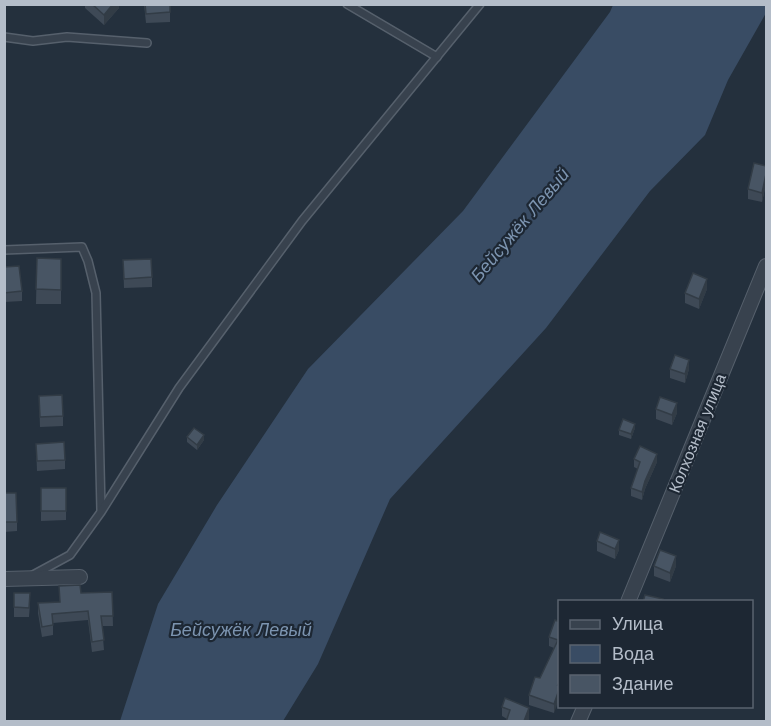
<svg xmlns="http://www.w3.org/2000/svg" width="771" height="726" viewBox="0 0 771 726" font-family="'Work Sans',sans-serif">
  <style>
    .water { fill: #394c64 }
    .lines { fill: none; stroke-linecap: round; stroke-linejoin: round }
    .lane-casing { stroke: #56606c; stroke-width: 10 }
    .street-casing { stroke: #56606c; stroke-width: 16 }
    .lane { stroke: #38424e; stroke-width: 7 }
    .street { stroke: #38424e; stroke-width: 14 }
    .wall { fill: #3e4956 }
    .shaded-wall { fill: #323c46 }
    .building { fill: #485564; stroke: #323c46; stroke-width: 1.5 }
    .labels { text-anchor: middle; stroke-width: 4.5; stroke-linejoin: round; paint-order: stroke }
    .street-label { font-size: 16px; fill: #b4bdc9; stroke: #1d2733 }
    .water-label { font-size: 18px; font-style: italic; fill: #7c94b0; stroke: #1d2733 }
  </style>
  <rect width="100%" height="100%" fill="#24303d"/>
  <path class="water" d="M613 5H766V13L728 80 705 135 650 191 546 328 390 499 318 664 283 721H120L158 604 217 505 308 369 463 211 610 12Z"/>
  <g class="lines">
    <defs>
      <g id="lane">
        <path d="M347 4 437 57"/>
        <path d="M4 37 33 41 67 37 147 43"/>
        <path d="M4 250 82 247 88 261 96 293 101 510"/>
        <path d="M33 575 70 555 101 512 179 388 302 221 480 4"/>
      </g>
      <g id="street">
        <path d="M4 579 80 577"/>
        <path d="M628 602 766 266"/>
        <path d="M578 722 585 706"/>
      </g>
    </defs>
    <use href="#lane" class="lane-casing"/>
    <use href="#street" class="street-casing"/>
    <use href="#lane" class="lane"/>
    <use href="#street" class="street"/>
  </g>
  <g class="wall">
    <path d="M85 4H119V8L104 25 85 8Z"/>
    <path d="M144 4H170V22L146 23Z"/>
    <path d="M766 166V184L762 202 748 199V189Z"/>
    <path d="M37 258 61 259V304H36Z"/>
    <path d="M123 260 152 277V287L124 288Z"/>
    <path d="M4 267 22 291V301L4 302Z"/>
    <path d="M707 289 699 309 685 303V293Z"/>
    <path d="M670 369H689L685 383 670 378Z"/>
    <path d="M39 396 63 416V426L40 427Z"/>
    <path d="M656 409 677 413 672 425 656 419Z"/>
    <path d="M635 428 631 439 619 435V430Z"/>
    <path d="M187 437 204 440 197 450 187 442Z"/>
    <path d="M36 444 65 460V469L37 471Z"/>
    <path d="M634 459 657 462 645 489 642 500 631 496V488L638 469 634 467Z"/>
    <path d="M41 488H66V520L41 521Z"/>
    <path d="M4 493 17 522V531L4 532Z"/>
    <path d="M597 541 619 550 615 559 597 551Z"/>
    <path d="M654 566H676L670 582 654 576Z"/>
    <path d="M59 586 81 593 112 592 113 626H102L104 650 92 652 88 620 53 623V635L42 637 38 613V603L60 602Z"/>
    <path d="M14 593 30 603 29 617H14Z"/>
    <path d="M560 622 554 713 529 705V695L540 678 554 648 549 646V637Z"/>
    <path d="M502 707 529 718 528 722 507 719 502 716Z"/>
  </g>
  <g class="shaded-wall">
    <path d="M113 4H119V8L104 25V15Z"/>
    <path d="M766 174V184L762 202V193Z"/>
    <path d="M707 279V289L699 309V299Z"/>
    <path d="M689 360V369L685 383V374Z"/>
    <path d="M677 403V413L672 425V415Z"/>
    <path d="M635 424V428L631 439V434Z"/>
    <path d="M204 435V440L197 450V445Z"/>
    <path d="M657 454V462L645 489 642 500V492L645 481Z"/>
    <path d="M619 540V550L615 559V549Z"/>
    <path d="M676 556V566L670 582V573Z"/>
    <path d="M560 682V697L554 713V704Z"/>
    <path d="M529 708V718L528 722 524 721Z"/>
  </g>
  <g class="building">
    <path d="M92 4H113L104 15Z"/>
    <path d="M145 4H170V12L146 14Z"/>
    <path d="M754 163 766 166V174L762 193 748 189Z"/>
    <path d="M37 258 61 259V290L36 289Z"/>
    <path d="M151 259 152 277 124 279 123 260Z"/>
    <path d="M19 266 22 291 4 293V267Z"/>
    <path d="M693 273 707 279 699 299 685 293Z"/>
    <path d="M675 355 689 360 685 374 670 369Z"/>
    <path d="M62 395 63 416 40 417 39 396Z"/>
    <path d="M660 397 677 403 672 415 656 409Z"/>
    <path d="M623 419 635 424 631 434 619 430Z"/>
    <path d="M194 428 204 435 197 445 187 437Z"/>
    <path d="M64 442 65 460 37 461 36 444Z"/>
    <path d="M640 446 657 454 645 481 642 492 631 488 640 462 634 459Z"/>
    <rect x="41" y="488" width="25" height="23"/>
    <path d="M4 493H16L17 522H4Z"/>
    <path d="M600 532 619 540 615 549 597 541Z"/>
    <path d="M660 550 676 556 670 573 654 566Z"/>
    <path d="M80 585 81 593 112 592 113 616H101L104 640 92 642 88 611 52 614 53 625 42 627 38 603 60 602 59 586Z"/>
    <path d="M14 593H30L29 608 14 607Z"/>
    <path d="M645 595 663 599 662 602H643Z"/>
    <path d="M555 620 560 622V682L558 685H560V687L554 704 529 695 535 677 540 678 558 640 549 637Z"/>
    <path d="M505 698 529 708 524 721 527 722H506L510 710 502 707Z"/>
  </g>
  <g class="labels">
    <g class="street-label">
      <text transform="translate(697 433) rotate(-68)" y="6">Колхозная улица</text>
    </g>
    <g class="water-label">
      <text transform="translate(520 225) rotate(-50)" y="6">Бейсужёк Левый</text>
      <text x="241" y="636">Бейсужёк Левый</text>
    </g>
  </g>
  <rect width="771" height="726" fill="none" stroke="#b4bdc9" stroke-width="12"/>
  <rect x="558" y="600" width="195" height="108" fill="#1d2733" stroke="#59636f" stroke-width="1.5"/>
  <rect x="570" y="620" width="30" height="9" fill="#38424e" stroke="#59636f" stroke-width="1.5"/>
  <text x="612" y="630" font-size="18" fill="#b4bdc9">Улица</text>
  <rect x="570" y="645" width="30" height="18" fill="#394c64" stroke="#59636f" stroke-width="1.5"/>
  <text x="612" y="660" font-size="18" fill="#b4bdc9">Вода</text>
  <rect x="570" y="675" width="30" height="18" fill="#485564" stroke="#59636f" stroke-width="1.5"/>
  <text x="612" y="690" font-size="18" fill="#b4bdc9">Здание</text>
</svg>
